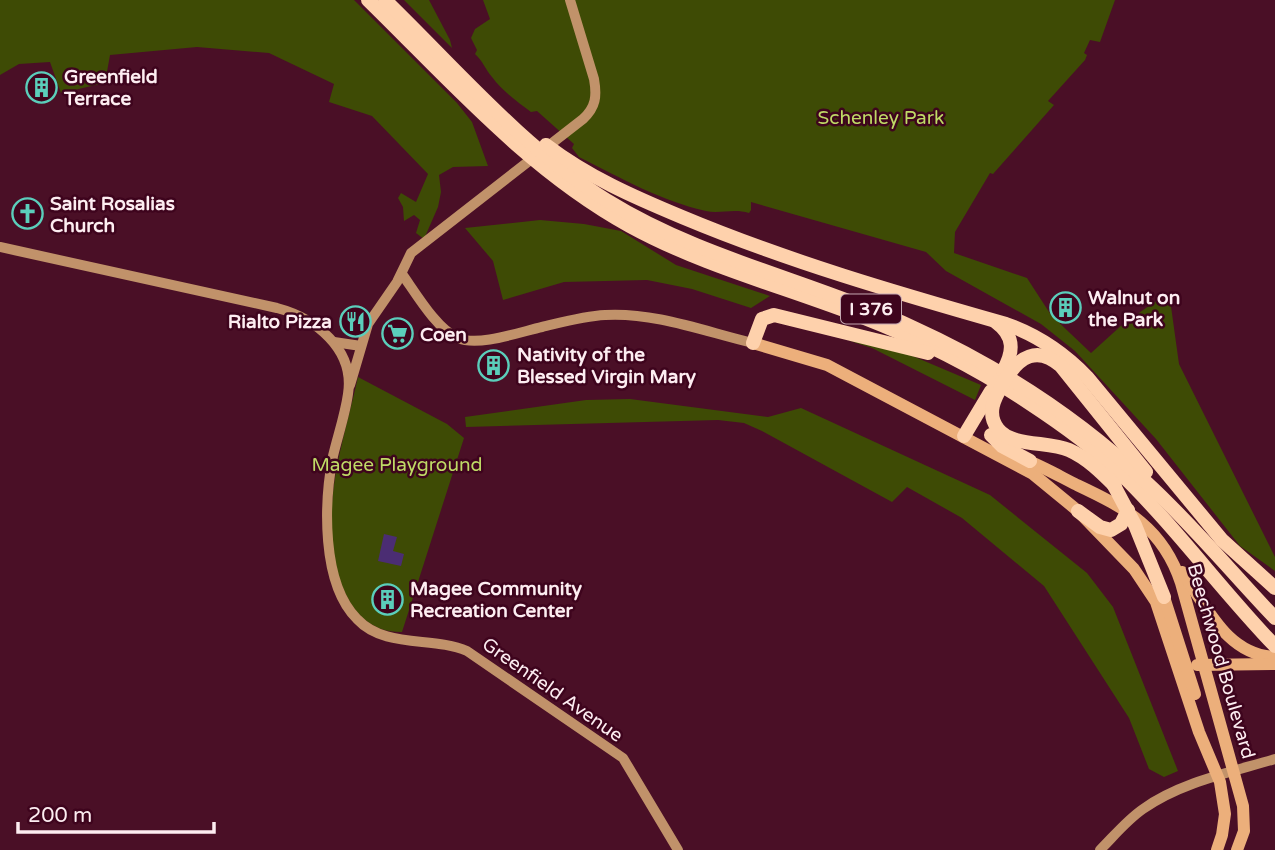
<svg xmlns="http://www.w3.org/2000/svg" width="1275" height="850" viewBox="0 0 1275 850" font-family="'Varela Round',sans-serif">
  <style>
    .green { fill: #3e4b05 }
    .water { fill: #4b2d73 }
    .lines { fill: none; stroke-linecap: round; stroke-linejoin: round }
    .secondary { stroke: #c1926a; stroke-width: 10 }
    .primary { stroke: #ecaf7b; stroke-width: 12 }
    .motorway { stroke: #fed1ac; stroke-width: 14 }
    .labels { text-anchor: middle; stroke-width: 5; stroke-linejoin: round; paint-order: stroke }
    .shield { fill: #3e041d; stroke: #c4a7b1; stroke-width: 2 }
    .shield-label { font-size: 18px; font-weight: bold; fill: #fdedf1 }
    .poi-label { font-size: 19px; font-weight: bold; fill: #fdedf1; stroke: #3e041d; text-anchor: start }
    .park-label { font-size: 19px; fill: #bfda66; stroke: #3e041d }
    .street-label { font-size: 19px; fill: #fdedf1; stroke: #3e041d }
  </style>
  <rect width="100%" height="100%" fill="#4a0f26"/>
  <g class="green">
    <path d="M0 0H354L457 103 472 122 488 166 453 167 439 175 441 192 438 207 424 239 416 233 420 220 414 215 404 221 403 207 398 198 401 193 416 202 428 174 372 116 329 102 334 84 269 53 197 47 110 55 105 83 61 93 50 62 19 64 0 75Z"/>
    <path d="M404 0H429L450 40 452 48Z"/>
    <path d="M483 0H1115L1100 42 1090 40 1084 53 1087 55 1085 60 1048 101 1054 105 993 174 990 173 955 232 954 253 1027 278 1051 315 1091 353 1123 324 1169 292 1179 364 1275 557V571L1240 546 1156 439 1075 351 1041 324 946 271 926 252 751 202V210L749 213C734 208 720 214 706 211 661 201 621 178 579 157L572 148 574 144 537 111 531 112C518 102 502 91 492 77 485 69 483 61 475 54L477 50 471 38 475 29 490 19Z"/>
    <path d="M540 220 584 224 621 231 676 265 770 296 751 308 692 289 647 280 564 282 503 300 493 261 465 228Z"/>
    <path d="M850 341 889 346 981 385 975 400 872 348Z"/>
    <path d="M358 377 447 424 464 438 402 632C340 633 328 551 332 503 335 461 349 418 358 377Z"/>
    <path d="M630 399 768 417 801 408 990 495 1087 573 1113 607 1178 771 1164 777 1149 769 1129 718 1044 586 962 518 907 487 892 502 762 431 744 423 718 420 466 427 465 417 586 400Z"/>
  </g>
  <path class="water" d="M384 534 397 537 393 551 404 554 401 566 378 561Z"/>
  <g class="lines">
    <g class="secondary">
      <path d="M0 247 277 308C315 318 355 349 348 394 345 415 338 435 333 456 324 502 321 583 357 619 385 649 433 636 467 651L623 758 678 850"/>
      <path d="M402 274C415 292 437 330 458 338 478 347 520 332 542 327 563 322 584 316 605 315 655 312 706 332 753 343"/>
      <path d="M334 342 361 346"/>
      <path d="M350 385 368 324 397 282 411 253 583 119C596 107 597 96 594 79L570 0"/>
      <path d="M1100 850C1114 836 1127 820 1143 809 1181 782 1232 772 1275 759"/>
    </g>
    <g class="primary">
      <path d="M753 343 827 365 1033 474 1078 511 1134 569 1156 602 1199 732 1220 782 1225 814 1222 835 1217 850"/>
      <path d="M1023 459C1042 466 1059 476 1077 485 1126 508 1163 528 1181 583L1243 806 1244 831 1237 850"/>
      <path d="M1182 572C1207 606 1226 655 1275 657"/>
      <path d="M1159 589 1164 597 1195 694"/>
      <path d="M1197 665 1275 664"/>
    </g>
    <g class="motorway">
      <path d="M368 0C450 80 528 170 630 226 703 266 785 287 862 317 921 340 977 368 1029 403 1061 424 1092 446 1119 472 1175 526 1221 590 1275 646"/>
      <path d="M385 0C456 69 522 147 606 200 701 259 812 281 912 327 998 366 1077 417 1146 482 1192 524 1232 573 1275 618"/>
      <path d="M546 145C588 177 634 197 682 217 787 261 897 293 1006 324 1037 335 1064 353 1087 377L1222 540 1275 588"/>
      <path d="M996 322C1015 336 1014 352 1003 371"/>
      <path d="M753 343 762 319 774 315 928 353"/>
      <path d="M991 435 1002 446 1030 461"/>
      <path d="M964 436 991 391"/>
      <path d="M1111 480 1135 525 1164 597"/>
      <path d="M1115 486C1101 472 1087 458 1069 450 1048 441 1012 447 998 429 985 412 996 396 1005 380 1019 357 1037 345 1061 366L1146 472"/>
      <path d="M1078 511 1100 527 1111 530 1121 524 1128 510"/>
    </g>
  </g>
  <defs>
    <symbol id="building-ring" viewBox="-11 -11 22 22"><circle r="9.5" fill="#3e041d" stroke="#5bcebb" stroke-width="1.5"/><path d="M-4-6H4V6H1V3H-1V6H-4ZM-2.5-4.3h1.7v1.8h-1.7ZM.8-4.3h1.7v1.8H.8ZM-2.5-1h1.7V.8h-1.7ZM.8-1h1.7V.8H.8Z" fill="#5bcebb"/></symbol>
    <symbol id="church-ring" viewBox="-11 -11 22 22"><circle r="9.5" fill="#3e041d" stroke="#5bcebb" stroke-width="1.5"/><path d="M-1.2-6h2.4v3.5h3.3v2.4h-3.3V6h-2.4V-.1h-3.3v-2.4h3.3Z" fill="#5bcebb"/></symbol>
    <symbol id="restaurant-ring" viewBox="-11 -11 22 22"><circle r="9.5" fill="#3e041d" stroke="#5bcebb" stroke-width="1.5"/><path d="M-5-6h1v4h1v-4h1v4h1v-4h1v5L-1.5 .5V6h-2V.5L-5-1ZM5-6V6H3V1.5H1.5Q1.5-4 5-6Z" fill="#5bcebb"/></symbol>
    <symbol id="supermarket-ring" viewBox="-11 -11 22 22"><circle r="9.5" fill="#3e041d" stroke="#5bcebb" stroke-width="1.5"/><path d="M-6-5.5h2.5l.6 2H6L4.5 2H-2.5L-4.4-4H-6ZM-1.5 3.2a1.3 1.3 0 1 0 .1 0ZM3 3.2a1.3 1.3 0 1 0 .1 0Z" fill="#5bcebb"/></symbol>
  </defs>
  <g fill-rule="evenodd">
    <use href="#building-ring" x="24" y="70" width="35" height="35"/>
    <use href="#church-ring" x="10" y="196" width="35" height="35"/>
    <use href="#building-ring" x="1048" y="290" width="35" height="35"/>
    <use href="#restaurant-ring" x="338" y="304" width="35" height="35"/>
    <use href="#supermarket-ring" x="380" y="316" width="35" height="35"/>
    <use href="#building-ring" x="476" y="348" width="35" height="35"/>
    <use href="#building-ring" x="370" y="582" width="35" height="35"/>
  </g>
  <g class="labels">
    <rect class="shield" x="841" y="294.5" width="60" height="29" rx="5"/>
    <g class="shield-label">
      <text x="871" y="315">I 376</text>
    </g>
    <g class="poi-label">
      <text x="64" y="83">Greenfield<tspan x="64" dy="22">Terrace</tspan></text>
      <text x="50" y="210">Saint Rosalias<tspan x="50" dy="22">Church</tspan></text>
      <text x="1088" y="304">Walnut on<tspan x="1088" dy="22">the Park</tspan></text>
      <text x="332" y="328" text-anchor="end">Rialto Pizza</text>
      <text x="420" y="341">Coen</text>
      <text x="517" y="361">Nativity of the<tspan x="517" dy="22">Blessed Virgin Mary</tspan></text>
      <text x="410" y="595">Magee Community<tspan x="410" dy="22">Recreation Center</tspan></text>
    </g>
    <g class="park-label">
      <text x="881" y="124">Schenley Park</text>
      <text x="397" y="471">Magee Playground</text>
    </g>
    <g class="street-label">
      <text transform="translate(1222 661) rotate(74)" y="7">Beechwood Boulevard</text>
      <text transform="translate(553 689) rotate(35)" y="7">Greenfield Avenue</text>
    </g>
  </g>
  <path d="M18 822v10h196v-10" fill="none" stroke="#fdedf1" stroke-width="3.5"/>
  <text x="28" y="822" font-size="21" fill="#fdedf1" stroke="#3e041d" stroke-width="5" paint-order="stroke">200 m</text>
</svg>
